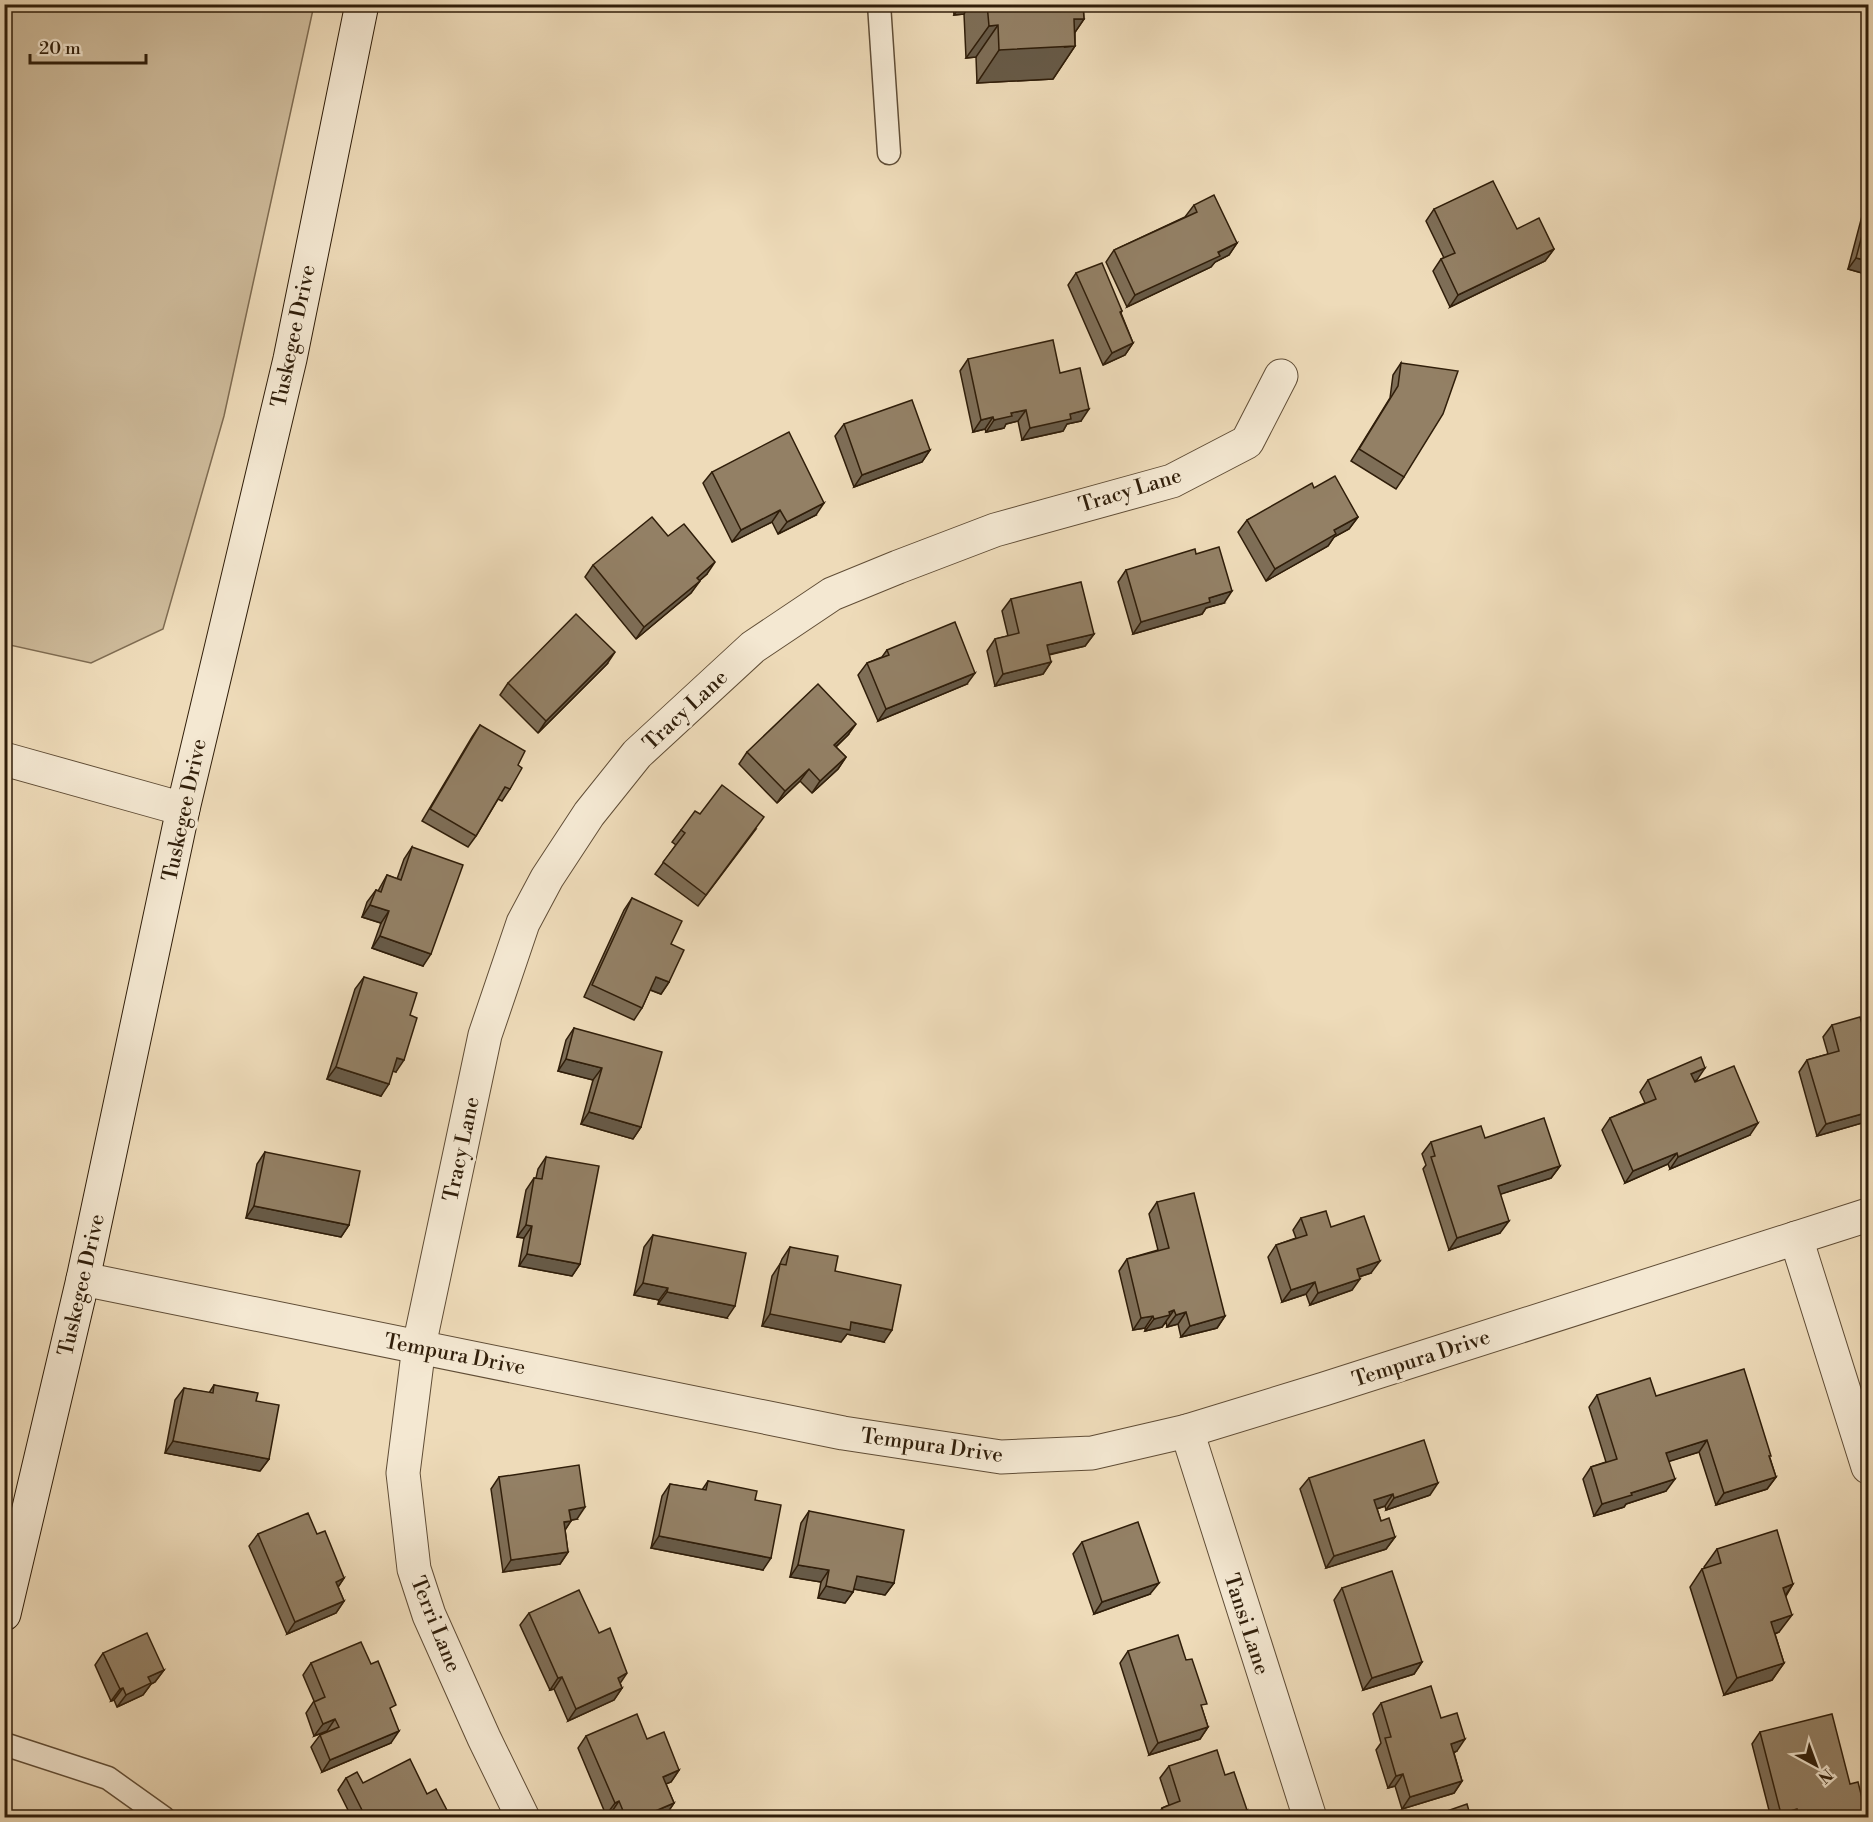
<svg xmlns="http://www.w3.org/2000/svg" width="1873" height="1822" viewBox="0 0 1873 1822" font-family="'Libre Bodoni',serif">
  <style>
    .green { fill: #cebb9b; stroke: #7f6c52; stroke-width: 1.5 }
    .lines { fill: none; stroke-linecap: round; stroke-linejoin: round }
    .lane-casing { stroke: #604d36; stroke-width: 25 }
    .street-casing { stroke: #604d36; stroke-width: 35 }
    .secondary-casing { stroke: #301e0a; stroke-width: 35 }
    .lane { stroke: #f4e8d2; stroke-width: 22 }
    .street { stroke: #f4e8d2; stroke-width: 33 }
    .secondary { stroke: #f4e8d2; stroke-width: 33 }
    .wall { fill: #7e6e57; stroke: #301e0a; stroke-width: 1.5 }
    .shaded-wall { fill: #675a47; stroke: #301e0a; stroke-width: 1.5 }
    .building { fill: #938065; stroke: #301e0a; stroke-width: 1.5 }
    .labels { text-anchor: middle; stroke-width: 6; stroke-linejoin: round; paint-order: stroke }
    .street-label { font-size: 21px; fill: #301e0a; stroke: #f4e8d2 }
  </style>
  <rect width="100%" height="100%" fill="#eedbb9"/>
  <filter id="stains"><feTurbulence type="fractalNoise" baseFrequency=".00333" numOctaves="4"/><feColorMatrix values="0 0 0 0 .2 0 0 0 0 .09 0 0 0 0 .02 0 0 0 .5 -.17"/></filter>
  <radialGradient id="worn" r=".72"><stop offset=".6" stop-color="#630" stop-opacity="0"/><stop offset="1" stop-color="#630" stop-opacity=".3"/></radialGradient>
  <path class="green" d="M5 4 314 5 224 416 163 629 91 663 5 644Z"/>
  <g class="lines">
    <defs>
      <g id="lane">
        <path d="M879 4 889 153"/>
        <path d="M4 1744 108 1778 164 1818"/>
      </g>
      <g id="street">
        <path d="M4 759 183 809"/>
        <path d="M1796 1238 1868 1467"/>
        <path d="M83 1279 843 1433 1001 1457 1092 1453 1187 1431 1324 1389 1868 1215"/>
        <path d="M1187 1431 1310 1818"/>
        <path d="M523 1818 484 1738 429 1615 414 1569 403 1473 419 1346 485 1035 523 923 547 878 589 814 637 754 753 647 832 594 898 567 995 530 1172 481 1247 442 1281 376"/>
      </g>
      <path id="secondary" d="M4 1614 83 1279 183 809 290 359 362 4"/>
    </defs>
    <use href="#lane" class="lane-casing"/>
    <use href="#street" class="street-casing"/>
    <use href="#secondary" class="secondary-casing"/>
    <use href="#lane" class="lane"/>
    <use href="#street" class="street"/>
    <use href="#secondary" class="secondary"/>
  </g>
  <g class="wall">
    <path d="M953 4H1083L1084 19 1075 32V46L1053 79 977 83 976 57 966 58 964 14 954 15Z"/>
    <path d="M1869 204V275L1848 269 1862 216Z"/>
    <path d="M1194 205 1237 243 1229 255 1215 262 1211 267 1127 307 1106 262 1114 250 1185 217Z"/>
    <path d="M1434 209 1517 229 1554 249 1545 261 1450 307 1433 271 1441 259 1444 258 1426 221Z"/>
    <path d="M1076 273 1122 311 1121 313 1133 343 1125 355 1103 365 1068 285Z"/>
    <path d="M968 359 1060 373 1081 421 1067 424 1063 431 1022 440 1018 421 1006 424 1004 428 986 432 985 429 973 432 960 371Z"/>
    <path d="M1401 363 1404 477 1396 489 1351 461 1390 398 1393 375Z"/>
    <path d="M844 424 930 450 922 462 854 487 835 436Z"/>
    <path d="M712 472 816 515 778 534 772 522 732 542 703 483Z"/>
    <path d="M1314 488 1358 517 1349 529 1334 537 1328 546 1266 581 1238 532 1247 520Z"/>
    <path d="M668 536 707 574 699 581 691 593 636 639 585 577 593 565Z"/>
    <path d="M1126 570 1224 603 1206 608 1202 614 1133 634 1118 582Z"/>
    <path d="M1011 599 1094 634 1085 646 1049 655 1051 662 1043 674 995 686 987 651 995 639 1008 636 1002 611Z"/>
    <path d="M887 650 967 684 878 721 858 675 867 663 882 657Z"/>
    <path d="M607 664 538 733 500 695 508 683Z"/>
    <path d="M480 725 518 765 510 789 502 801 498 799 476 836 468 847 422 821 472 737Z"/>
    <path d="M848 735 836 747 846 757 838 769 812 793 800 781 777 803 739 764 747 752Z"/>
    <path d="M756 829 698 906 655 874 676 845 672 842 681 830Z"/>
    <path d="M412 847 423 966 372 948 381 923 362 917 367 902 376 890 378 891 387 875 397 879 404 859Z"/>
    <path d="M632 898 671 944 669 982 661 994 650 990 642 1008 634 1020 584 997 624 910Z"/>
    <path d="M364 977 410 1015 396 1072 393 1071 381 1096 327 1079 355 989Z"/>
    <path d="M1832 1025 1869 1041V1121L1817 1136 1799 1072 1807 1060 1828 1054 1823 1037Z"/>
    <path d="M574 1028 641 1127 633 1139 581 1124 593 1080 558 1071 566 1040Z"/>
    <path d="M1648 1080H1697L1694 1081 1750 1135 1670 1169 1668 1164 1625 1183 1602 1130 1610 1118 1645 1103 1640 1092Z"/>
    <path d="M1485 1138 1560 1166 1551 1178 1500 1194V1233L1449 1250 1423 1169 1426 1165 1422 1154 1431 1142Z"/>
    <path d="M265 1152 349 1225 341 1237 246 1218 257 1164Z"/>
    <path d="M546 1157 580 1264 572 1276 519 1266 524 1238 517 1237 526 1190 534 1178H536L538 1169Z"/>
    <path d="M1157 1202 1225 1316 1217 1328 1181 1337 1178 1324 1167 1327 1166 1322 1162 1327 1145 1331V1328L1133 1330 1119 1271 1127 1259 1158 1250 1149 1214Z"/>
    <path d="M1301 1218 1331 1227 1371 1273 1359 1277 1352 1290 1310 1305 1306 1294 1282 1302 1268 1257 1276 1245 1296 1238 1293 1230Z"/>
    <path d="M653 1235 727 1318 658 1304 659 1300 634 1295 644 1247Z"/>
    <path d="M790 1247 835 1271 884 1342 847 1334 841 1342 762 1326 772 1276 780 1264 782 1259Z"/>
    <path d="M214 1385 256 1401 269 1459 260 1471 165 1453 175 1400 184 1388 209 1393Z"/>
    <path d="M1597 1395 1656 1396 1770 1458 1776 1477 1767 1489 1716 1505 1699 1452 1669 1461 1666 1491 1626 1504 1624 1507 1594 1516 1583 1479 1591 1467 1606 1462 1589 1407Z"/>
    <path d="M499 1477 577 1519 571 1520 565 1530 568 1552 560 1564 503 1572 491 1489Z"/>
    <path d="M1309 1478 1430 1495 1386 1510 1385 1506 1377 1509 1381 1521 1395 1537 1386 1549 1326 1568 1300 1489Z"/>
    <path d="M708 1481 755 1500 763 1570 651 1548 662 1496 670 1484 702 1490Z"/>
    <path d="M809 1511 894 1583 885 1595 854 1589 853 1592 845 1603 818 1598 821 1582 790 1577 801 1523Z"/>
    <path d="M258 1534H317L344 1578 338 1587 344 1601 336 1613 287 1634 249 1546Z"/>
    <path d="M1082 1542 1150 1594 1094 1614 1073 1554Z"/>
    <path d="M1717 1549 1793 1584 1786 1596 1779 1632 1775 1634 1784 1663 1772 1680 1724 1695 1690 1587 1702 1569H1705L1704 1567Z"/>
    <path d="M1342 1588 1422 1662 1414 1674 1363 1690 1334 1600Z"/>
    <path d="M529 1613 620 1683 622 1688 614 1700 568 1721 554 1689 550 1690 520 1625Z"/>
    <path d="M1128 1651 1186 1660 1208 1727 1200 1739 1149 1755 1120 1663Z"/>
    <path d="M103 1653 164 1670 155 1682 151 1684 143 1695 117 1707 114 1700 111 1701 95 1665Z"/>
    <path d="M311 1663 391 1712V1743L322 1772 311 1747 320 1735 327 1732V1731L314 1736 306 1713 314 1701 303 1675Z"/>
    <path d="M1381 1703 1441 1718 1457 1751 1454 1753 1462 1781 1454 1793 1402 1809 1395 1786 1388 1788 1376 1750 1381 1743 1373 1714Z"/>
    <path d="M1760 1732 1850 1784 1867 1818H1771L1752 1744Z"/>
    <path d="M586 1736 647 1739 679 1770 671 1782 666 1784 674 1803 666 1815 659 1818H613L611 1813 606 1815 578 1748Z"/>
    <path d="M1169 1766 1247 1810 1242 1818H1156L1162 1808 1169 1805 1160 1778Z"/>
    <path d="M346 1778 363 1783 427 1794 451 1818H352L338 1790Z"/>
  </g>
  <g class="shaded-wall">
    <path d="M961 4H970L964 14 954 15Z"/>
    <path d="M1074 19H1084L1065 47 1075 46 1053 79 977 83 999 50Z"/>
    <path d="M998 25 976 57 966 58 989 26Z"/>
    <path d="M1237 243 1229 255 1215 262 1211 267 1127 307 1135 295Z"/>
    <path d="M1554 249 1545 261 1450 307 1458 295Z"/>
    <path d="M1856 258 1869 261V275L1848 269Z"/>
    <path d="M1133 343 1125 355 1103 365 1112 353Z"/>
    <path d="M1089 409 1081 421 1067 424 1063 431 1022 440 1030 428 1070 414Z"/>
    <path d="M1026 410 1018 421 1006 424 1004 428 986 432 994 420 1011 413Z"/>
    <path d="M993 417 985 429 973 432 981 420Z"/>
    <path d="M930 450 922 462 854 487 862 475Z"/>
    <path d="M824 503 816 515 778 534 787 522Z"/>
    <path d="M780 510 772 522 732 542 741 530Z"/>
    <path d="M1358 517 1349 529 1334 537 1328 546 1266 581 1275 569 1334 530Z"/>
    <path d="M715 562 707 574 689 590 697 578Z"/>
    <path d="M700 581 691 593 636 639 644 627Z"/>
    <path d="M1232 591 1224 603 1206 608 1202 614 1133 634 1141 622 1209 598Z"/>
    <path d="M1094 634 1085 646 1038 657 1047 645Z"/>
    <path d="M615 652 607 664 538 733 546 721Z"/>
    <path d="M1051 662 1043 674 995 686 1003 674Z"/>
    <path d="M975 673 967 684 878 721 886 709Z"/>
    <path d="M856 724 848 735 825 757 834 745Z"/>
    <path d="M846 757 838 769 812 793 820 781Z"/>
    <path d="M809 769 800 781 777 803 785 791Z"/>
    <path d="M370 905 389 911 381 923 362 917Z"/>
    <path d="M380 936 431 954 423 966 372 948Z"/>
    <path d="M656 977 669 982 661 994 648 989Z"/>
    <path d="M397 1058 404 1060 396 1072 389 1070Z"/>
    <path d="M566 1059 602 1068 593 1080 558 1071Z"/>
    <path d="M336 1067 389 1084 381 1096 327 1079Z"/>
    <path d="M1705 1068 1697 1080 1683 1086 1691 1074Z"/>
    <path d="M589 1112 641 1127 633 1139 581 1124Z"/>
    <path d="M1869 1112V1121L1817 1136 1826 1124Z"/>
    <path d="M1758 1123 1750 1135 1670 1169 1678 1157Z"/>
    <path d="M1677 1153 1668 1164 1625 1183 1633 1171Z"/>
    <path d="M1560 1166 1551 1178 1489 1198 1498 1186Z"/>
    <path d="M254 1206 349 1225 341 1237 246 1218Z"/>
    <path d="M1509 1221 1500 1233 1449 1250 1457 1238Z"/>
    <path d="M526 1225 532 1226 524 1238 517 1237Z"/>
    <path d="M527 1254 580 1264 572 1276 519 1266Z"/>
    <path d="M1380 1261 1371 1273 1348 1280 1357 1269Z"/>
    <path d="M1360 1279 1352 1290 1310 1305 1318 1293Z"/>
    <path d="M1315 1282 1306 1294 1282 1302 1291 1290Z"/>
    <path d="M643 1283 668 1288 659 1300 634 1295Z"/>
    <path d="M667 1292 735 1306 727 1318 658 1304Z"/>
    <path d="M1174 1310 1162 1327 1145 1331 1154 1319 1169 1312Z"/>
    <path d="M1186 1312 1178 1324 1167 1327 1176 1315Z"/>
    <path d="M770 1314 851 1322 892 1330 884 1342 847 1334 841 1342 762 1326Z"/>
    <path d="M1153 1316 1145 1328 1133 1330 1141 1318Z"/>
    <path d="M1225 1316 1217 1328 1181 1337 1190 1326Z"/>
    <path d="M1707 1440 1699 1452 1658 1465 1666 1453Z"/>
    <path d="M173 1441 269 1459 260 1471 165 1453Z"/>
    <path d="M1776 1477 1767 1489 1716 1505 1724 1493Z"/>
    <path d="M1675 1479 1666 1491 1626 1504 1624 1507 1594 1516 1602 1504 1631 1493Z"/>
    <path d="M1438 1483 1430 1495 1386 1510 1394 1498Z"/>
    <path d="M1393 1494 1385 1506 1366 1512 1374 1500Z"/>
    <path d="M585 1507 577 1519 561 1522 569 1510Z"/>
    <path d="M571 1521 563 1533 564 1522Z"/>
    <path d="M659 1536 771 1558 763 1570 651 1548Z"/>
    <path d="M1395 1537 1386 1549 1326 1568 1334 1556Z"/>
    <path d="M568 1552 560 1564 503 1572 511 1560Z"/>
    <path d="M798 1565 829 1570 821 1582 790 1577Z"/>
    <path d="M857 1576 894 1583 885 1595 848 1588Z"/>
    <path d="M344 1578 336 1590V1582Z"/>
    <path d="M1159 1583 1150 1594 1094 1614 1102 1602Z"/>
    <path d="M1793 1584 1781 1602 1783 1588Z"/>
    <path d="M826 1586 853 1592 845 1603 818 1598Z"/>
    <path d="M344 1601 336 1613 287 1634 295 1622Z"/>
    <path d="M1792 1615 1779 1632 1759 1639 1771 1622Z"/>
    <path d="M1422 1662 1414 1674 1363 1690 1372 1678Z"/>
    <path d="M1784 1663 1772 1680 1724 1695 1737 1678Z"/>
    <path d="M164 1670 155 1682 151 1684 143 1695 117 1707 126 1695 148 1677Z"/>
    <path d="M627 1673 619 1685 618 1678Z"/>
    <path d="M562 1677 554 1689 550 1690 558 1678Z"/>
    <path d="M123 1688 114 1700 111 1701 120 1689Z"/>
    <path d="M622 1688 614 1700 568 1721 576 1709Z"/>
    <path d="M335 1719 327 1731 314 1736 323 1724Z"/>
    <path d="M1208 1727 1200 1739 1149 1755 1158 1743Z"/>
    <path d="M399 1731 391 1743 322 1772 330 1760Z"/>
    <path d="M1465 1739 1457 1751 1443 1756 1451 1744Z"/>
    <path d="M679 1770 671 1782 655 1788 663 1777Z"/>
    <path d="M1403 1774 1395 1786 1388 1788 1396 1776Z"/>
    <path d="M1462 1781 1454 1793 1402 1809 1410 1797Z"/>
    <path d="M619 1801 611 1813 606 1815 615 1803Z"/>
    <path d="M674 1803 666 1815 659 1818H639Z"/>
    <path d="M1797 1809 1791 1818H1779L1781 1814Z"/>
    <path d="M1247 1810 1242 1818H1235L1237 1814Z"/>
  </g>
  <g class="building">
    <path d="M987 4H1083L1084 19H1074L1075 46 999 50 998 25 989 26Z"/>
    <path d="M1493 181 1517 229 1539 218 1554 249 1458 295 1441 259 1455 253 1434 209Z"/>
    <path d="M1214 195 1237 243 1218 252 1220 256 1135 295 1114 250 1197 212 1194 205Z"/>
    <path d="M1869 209V261L1856 258Z"/>
    <path d="M1102 263 1122 311 1120 312 1133 343 1112 353 1076 273Z"/>
    <path d="M1053 340 1060 373 1080 368 1089 409 1070 414 1071 419 1030 428 1026 410 1011 413 1012 416 994 420 993 417 981 420 968 359Z"/>
    <path d="M1401 363 1458 371 1443 414 1404 477 1359 449 1398 386Z"/>
    <path d="M912 400 930 450 862 475 844 424Z"/>
    <path d="M789 432 824 503 787 522 780 510 741 530 712 472Z"/>
    <path d="M1335 476 1358 517 1334 530 1336 534 1275 569 1247 520 1312 483 1314 488Z"/>
    <path d="M652 517 668 536 684 524 715 562 697 578 700 581 644 627 593 565Z"/>
    <path d="M1219 547 1232 591 1209 598 1210 602 1141 622 1126 570 1195 549 1196 554Z"/>
    <path d="M1081 582 1094 634 1047 645 1051 662 1003 674 995 639 1019 633 1011 599Z"/>
    <path d="M576 614 615 652 546 721 508 683Z"/>
    <path d="M955 622 975 673 886 709 867 663 889 655 887 650Z"/>
    <path d="M818 684 856 724 834 745 846 757 820 781 809 769 785 791 747 752Z"/>
    <path d="M480 725 525 751 518 765 522 768 510 789 505 787 476 836 430 809Z"/>
    <path d="M722 785 764 817 706 895 663 862 685 833 681 830 695 811 700 814Z"/>
    <path d="M412 847 463 865 431 954 380 936 389 911 370 905 376 890 381 892 387 875 401 880Z"/>
    <path d="M632 898 682 921 671 944 684 950 669 982 656 977 642 1008 592 985Z"/>
    <path d="M364 977 417 993 410 1015 417 1018 404 1060 397 1058 389 1084 336 1067Z"/>
    <path d="M1860 1017 1867 1041H1869V1112L1826 1124 1807 1060 1839 1051 1832 1025Z"/>
    <path d="M574 1028 662 1052 641 1127 589 1112 602 1068 566 1059Z"/>
    <path d="M1701 1057 1705 1068 1691 1074 1695 1082 1734 1066 1758 1123 1678 1157 1677 1153 1633 1171 1610 1118 1656 1099 1648 1080Z"/>
    <path d="M1544 1118 1560 1166 1498 1186 1509 1221 1457 1238 1431 1157 1435 1156 1431 1142 1481 1126 1485 1138Z"/>
    <path d="M265 1152 360 1171 349 1225 254 1206Z"/>
    <path d="M546 1157 599 1166 580 1264 527 1254 532 1226 526 1225 534 1178 542 1179Z"/>
    <path d="M1194 1193 1225 1316 1190 1326 1186 1312 1176 1315 1174 1310 1169 1312 1170 1315 1154 1319 1153 1316 1141 1318 1127 1259 1169 1248 1157 1202Z"/>
    <path d="M1326 1211 1331 1227 1364 1216 1380 1261 1357 1269 1360 1279 1318 1293 1315 1282 1291 1290 1276 1245 1307 1235 1301 1218Z"/>
    <path d="M653 1235 746 1253 735 1306 667 1292 668 1288 643 1283Z"/>
    <path d="M790 1247 838 1256 835 1271 901 1285 892 1330 851 1322 850 1330 770 1314 780 1264 786 1265Z"/>
    <path d="M1744 1369 1771 1456H1769L1776 1477 1724 1493 1707 1440 1666 1453 1675 1479 1631 1493 1632 1495 1602 1504 1591 1467 1617 1459 1597 1395 1650 1378 1656 1396Z"/>
    <path d="M214 1385 258 1393 256 1401 279 1405 269 1459 173 1441 184 1388 213 1393Z"/>
    <path d="M1424 1440 1438 1483 1394 1498 1393 1494 1374 1500 1381 1521 1389 1518 1395 1537 1334 1556 1309 1478Z"/>
    <path d="M579 1465 585 1507 569 1510 571 1521 564 1522 568 1552 511 1560 499 1477Z"/>
    <path d="M708 1481 757 1491 755 1500 781 1505 771 1558 659 1536 670 1484 706 1490Z"/>
    <path d="M809 1511 904 1530 894 1583 857 1576 853 1592 826 1586 829 1570 798 1565Z"/>
    <path d="M308 1513 317 1534 325 1531 344 1578 336 1582 344 1601 295 1622 258 1534Z"/>
    <path d="M1138 1522 1159 1583 1102 1602 1082 1542Z"/>
    <path d="M1777 1530 1793 1584 1783 1588 1792 1615 1771 1622 1784 1663 1737 1678 1702 1569 1721 1563 1717 1549Z"/>
    <path d="M1392 1571 1422 1662 1372 1678 1342 1588Z"/>
    <path d="M579 1590 599 1633 610 1628 627 1673 618 1678 622 1688 576 1709 562 1677 558 1678 529 1613Z"/>
    <path d="M147 1633 164 1670 148 1677 151 1683 126 1695 123 1688 120 1689 103 1653Z"/>
    <path d="M1178 1635 1186 1660 1192 1659 1207 1704 1201 1705 1208 1727 1158 1743 1128 1651Z"/>
    <path d="M361 1642 371 1664 378 1661 396 1705 390 1708 399 1731 330 1760 320 1735 339 1727 335 1719 323 1724 314 1702 325 1697 311 1663Z"/>
    <path d="M1431 1686 1441 1718 1457 1713 1465 1739 1451 1744 1462 1781 1410 1797 1403 1774 1396 1776 1385 1738 1391 1737 1381 1703Z"/>
    <path d="M637 1714 647 1739 664 1732 679 1770 663 1777 674 1803 639 1818H626L619 1801 615 1803 586 1736Z"/>
    <path d="M1832 1714 1850 1784 1858 1782 1867 1818H1799L1797 1809 1781 1814 1760 1732Z"/>
    <path d="M1217 1750 1225 1775 1234 1772 1247 1810 1237 1814 1238 1818H1166L1162 1808 1180 1801 1169 1766Z"/>
    <path d="M410 1759 427 1794 436 1789 451 1818H366L346 1778 357 1772 363 1783Z"/>
    <path d="M1467 1804 1471 1818H1427Z"/>
  </g>
  <g class="labels">
    <g class="street-label">
      <text transform="translate(293 336) rotate(-78)" y="7">Tuskegee Drive</text>
      <text transform="translate(1130 490) rotate(-17)" y="7">Tracy Lane</text>
      <text transform="translate(685 710) rotate(-43)" y="7">Tracy Lane</text>
      <text transform="translate(184 810) rotate(-78)" y="7">Tuskegee Drive</text>
      <text transform="translate(461 1149) rotate(-78)" y="7">Tracy Lane</text>
      <text transform="translate(81 1285) rotate(-77)" y="7">Tuskegee Drive</text>
      <text transform="translate(455 1354) rotate(11)" y="7">Tempura Drive</text>
      <text transform="translate(1421 1358) rotate(-18)" y="7">Tempura Drive</text>
      <text transform="translate(932 1445) rotate(8)" y="7">Tempura Drive</text>
      <text transform="translate(436 1624) rotate(68)" y="7">Terri Lane</text>
      <text transform="translate(1247 1624) rotate(72)" y="7">Tansi Lane</text>
    </g>
  </g>
  <rect width="1873" height="1822" fill="none" stroke="#eedbb9" stroke-width="24"/>
  <rect x="6" y="6" width="1861" height="1810" fill="none" stroke="#301e0a" stroke-width="3"/>
  <rect x="12" y="12" width="1849" height="1798" fill="none" stroke="#301e0a" stroke-width="1.5"/>
  <g transform="translate(1816 1765) rotate(139)" stroke="#f4e8d2" stroke-width="4.5" paint-order="stroke">
  <path d="M0-4.5L10 22L0 15L-10 22Z" fill="#301e0a"/>
  <text y="-9" font-size="16" font-weight="bold" text-anchor="middle" fill="#301e0a">N</text>
  </g>
  <path d="M30 54v9h116v-9" fill="none" stroke="#301e0a" stroke-width="3"/>
  <text x="39" y="54" font-size="18" fill="#301e0a" stroke="#f4e8d2" stroke-width="4.5" paint-order="stroke">20 m</text>
  <rect width="100%" height="100%" filter="url(#stains)"/>
  <rect width="100%" height="100%" fill="url(#worn)"/>
</svg>
